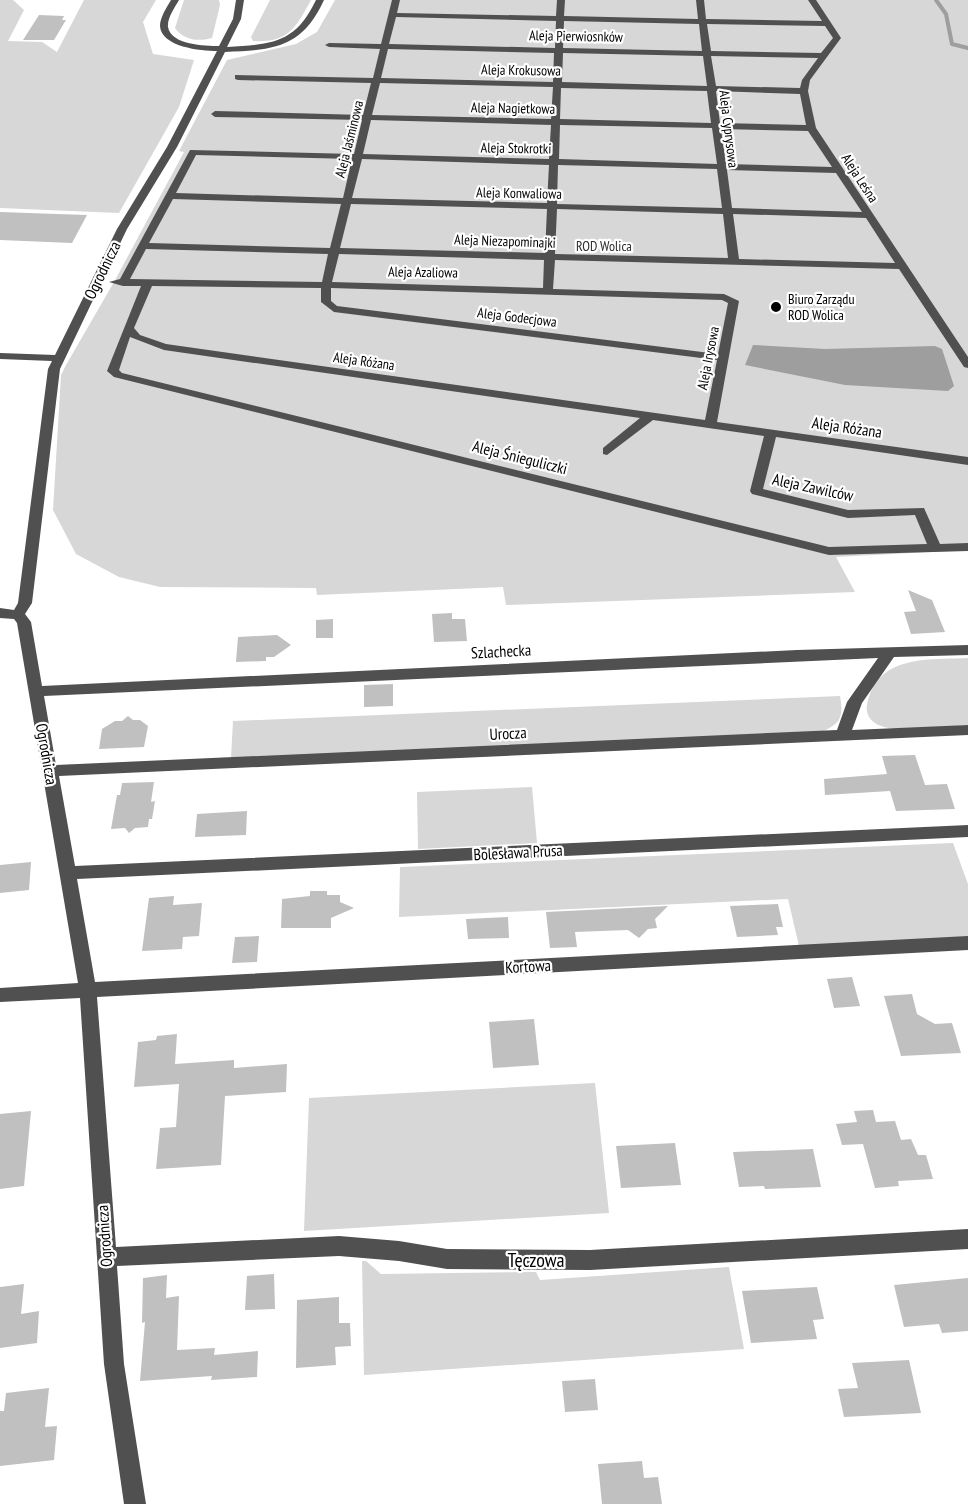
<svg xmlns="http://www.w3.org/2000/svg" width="968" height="1504" viewBox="0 0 968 1504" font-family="'PT Sans Narrow',sans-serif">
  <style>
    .green { fill: #d7d7d7 }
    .water { fill: #9e9e9e }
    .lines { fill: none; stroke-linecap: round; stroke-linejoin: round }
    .stream { stroke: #9e9e9e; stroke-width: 4 }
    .building { fill: #c0c0c0 }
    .minor { fill: #505050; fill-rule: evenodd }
    .poi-dot { fill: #000; stroke: #fff; stroke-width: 2 }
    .labels { text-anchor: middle; stroke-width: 4.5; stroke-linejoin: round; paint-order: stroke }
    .far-street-label { font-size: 14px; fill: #000; stroke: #fff }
    .far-park-label { font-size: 14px; fill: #2e2e2e; stroke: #fff }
    .far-poi-label { font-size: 14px; fill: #000; stroke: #fff; text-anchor: start }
    .street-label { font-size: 16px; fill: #000; stroke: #fff }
    .near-street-label { font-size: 20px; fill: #000; stroke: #fff }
  </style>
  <rect width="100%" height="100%" fill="#fff"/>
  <g class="green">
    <path d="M0 0H13L24 10 8 41 42 42 57 52 84 0H156L143 22 153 54 194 60 179 107 119 213 0 208Z"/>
    <path d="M184 0H219L220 5 212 38C197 42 184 40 175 28Z"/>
    <path d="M270 0H311C295 29 288 43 253 41L251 37Z"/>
    <path d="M335 0H968V550L836 557 855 592 506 605 503 587 317 595 316 588 160 587 119 577 76 554 53 510 61 375 66 365 114 282 184 152 179 151 227 60 296 44 317 32Z"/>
    <path d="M968 658V725C947 726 899 733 881 726 872 723 865 715 867 705 877 654 928 660 968 658Z"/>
    <path d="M840 696C844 718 840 725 818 733L231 758 233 721Z"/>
    <path d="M532 787 537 843 418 849 417 792Z"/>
    <path d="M953 843 968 884V938L799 946 788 899 399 917 400 867Z"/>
    <path d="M595 1083 609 1213 304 1231 309 1098Z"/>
    <path d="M362 1261H366L381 1274 536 1272 540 1280 729 1267 744 1349 364 1375Z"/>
  </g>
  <path class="water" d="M753 345 825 349 935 346 942 349 954 386 948 391 845 385 745 365Z"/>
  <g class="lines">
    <path class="stream" d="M936 0 946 14 952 44 968 48"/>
  </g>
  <g class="building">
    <path d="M39 15 64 16 62 20H66L54 40H23Z"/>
    <path d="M0 212 57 214 87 215 72 243 0 240Z"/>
    <path d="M908 590 932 600 945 632 911 634 904 612 916 611Z"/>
    <path d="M452 613V619H465L467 641 434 642 432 614Z"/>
    <path d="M333 619V638H316V620Z"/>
    <path d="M277 635 291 645 274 657H266V661L236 662 238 637Z"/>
    <path d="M393 684V706L364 707V685Z"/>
    <path d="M128 716 133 720H140L148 726 144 747 99 749 102 729 115 721H122Z"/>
    <path d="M915 755 925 785 947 784 955 809 896 811 890 791 825 795 824 779 887 774 882 756Z"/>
    <path d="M154 782 151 802 155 801 152 819H149L148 827 135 828 129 833 125 828 111 829 117 795H120L122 783Z"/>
    <path d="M247 811 246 835 195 837 197 814Z"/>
    <path d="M31 862 29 890 0 893V865Z"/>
    <path d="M310 891H327V895H340V902L354 908 331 918V928H281L282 899 310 896Z"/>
    <path d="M174 896 173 905 202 903 199 936 183 937 182 949 142 951 149 898Z"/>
    <path d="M778 904 783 927H776L778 935 737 937 730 906Z"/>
    <path d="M668 906 655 919 657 928 648 929 639 938 628 930 575 932 577 947 550 948 546 912Z"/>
    <path d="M508 917 509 938 468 939 466 919Z"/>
    <path d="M259 936 257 962 232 963 235 937Z"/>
    <path d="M852 977 860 1006 834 1008 827 979Z"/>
    <path d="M912 994 917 1014 935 1024 952 1023 961 1053 901 1056 884 996Z"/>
    <path d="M534 1019 539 1065 493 1068 489 1022Z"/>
    <path d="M177 1034 175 1064 234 1060V1068L287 1064 286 1092 225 1096 221 1165 156 1169 160 1128 176 1127 179 1084 134 1087 138 1042 156 1040 157 1036Z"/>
    <path d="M873 1110 876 1122 895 1121 901 1140 911 1139 918 1155H926L933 1179 898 1181 899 1186 875 1188 863 1144 842 1145 836 1124 857 1122 854 1111Z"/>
    <path d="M31 1111 24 1186 0 1189V1114Z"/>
    <path d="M675 1143 681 1185 621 1188 616 1146Z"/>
    <path d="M813 1149 821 1187 765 1189 764 1186 739 1187 733 1152Z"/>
    <path d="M274 1274 275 1309 245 1310 247 1276Z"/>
    <path d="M167 1275 166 1298 179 1296 177 1350 215 1348 214 1355 258 1351 257 1377 211 1380 212 1376 140 1381 145 1322 142 1323 143 1278Z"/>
    <path d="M968 1278V1331L942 1333 939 1324 904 1327 894 1285Z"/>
    <path d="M24 1284 21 1314 39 1311 37 1343 0 1348V1287Z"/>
    <path d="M817 1287 824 1319 813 1320 817 1339 751 1343 742 1291Z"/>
    <path d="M339 1297V1323H350L351 1346 335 1347 336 1365 296 1368 297 1300Z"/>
    <path d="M909 1360 921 1413 844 1417 838 1389 858 1388 852 1363Z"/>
    <path d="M595 1379 598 1410 565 1412 562 1381Z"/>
    <path d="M49 1388 45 1427 57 1426 54 1460 0 1466V1411H4L6 1393Z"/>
    <path d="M642 1461 644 1478 658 1477 662 1504H602L598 1464Z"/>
  </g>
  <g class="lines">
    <g class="minor">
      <path d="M171 0H179C175 7 167 18 168 27 171 45 205 46 219 46L233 19 236 0H244L241 19 227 47C272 44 295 44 316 0H324C302 48 274 50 225 52L177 147 127 229 60 369 32 603 25 614 31 622 42 686 797 650 968 645V655L894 657 862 703 852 730 968 725V735L59 776 75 866 968 825V837L77 879 95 982 968 936V950L97 997 116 1247 339 1236 399 1241 447 1249 590 1250 968 1229V1249L590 1270 447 1269 399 1261 339 1256 117 1266 124 1364 146 1504H124L104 1364 80 998 0 1002V988L78 983 17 623 14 619 0 618V608L14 610 18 603 48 369 52 361 0 359V353L55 355 117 229 167 147 217 51C201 51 161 47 160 26 160 17 167 7 171 0ZM878 658 847 702 837 730 56 765 44 696Z"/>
      <path d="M392 0H400L397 13 556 16 557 0H565L564 16 698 19 696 0H704L706 19 822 21 808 0H816L841 38 810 80 808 91 816 128 968 357V368L964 367 899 269 555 260 553 289 724 294 739 301 717 422 968 457V465L776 437 763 489 848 510 924 508 940 544 968 543V551L829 555 114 377 107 371 141 286H123L109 282 120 279 190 150 354 154 362 120 215 117 211 114 215 111 363 115 371 83 238 80 235 79V75L373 78 380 49 329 47 325 45 329 43 381 44ZM396 17 556 21 555 48 389 44ZM564 21 699 24 702 51 563 48ZM707 24 825 26 833 38 821 53 711 51ZM388 49 554 53 553 82 381 78ZM563 53 703 56 707 86 562 82ZM711 56 818 58 802 80 800 88 716 86ZM380 83 553 87 551 119 372 115ZM561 88 707 91 711 123 560 119ZM716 91 800 94 806 125 720 123ZM371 120 551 125 549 159 363 154ZM560 125 712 128 717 164 559 159ZM721 129 808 131 832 167 726 164ZM196 155 352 159 343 198 176 193ZM362 159 549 165 547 203 352 198ZM558 165 717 169 722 208 557 204ZM727 170 836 173 862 212 732 208ZM173 199 341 204 330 248 149 243ZM351 204 547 209 545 253 340 248ZM557 209 723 214 728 258 555 254ZM733 214 866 218 895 263 739 259ZM146 249 328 254 322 282 130 279ZM339 254 544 260 543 288 332 282ZM152 286 321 288V302L334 312 717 360 705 420 166 344 140 335 134 328ZM331 288 722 300 728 303 718 354 337 306 331 301ZM130 337 164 350 640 418 603 448V454L607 455 653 420 764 436 750 491 752 494 848 518 915 515 927 544 829 547 122 373 119 370Z"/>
    </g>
  </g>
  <circle class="poi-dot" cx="776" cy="307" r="6"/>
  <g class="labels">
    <g class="far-street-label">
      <text transform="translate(576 36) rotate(1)" y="5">Aleja Pierwiosnków</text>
      <text transform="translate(521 70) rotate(1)" y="5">Aleja Krokusowa</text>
      <text transform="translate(513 108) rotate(1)" y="5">Aleja Nagietkowa</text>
      <text transform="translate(729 129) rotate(83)" y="5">Aleja Cyprysowa</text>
      <text transform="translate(349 139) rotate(-76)" y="5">Aleja Jaśminowa</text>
      <text transform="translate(516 148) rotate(1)" y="5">Aleja Stokrotki</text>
      <text transform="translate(860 178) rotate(57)" y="5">Aleja Leśna</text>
      <text transform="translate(519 193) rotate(1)" y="5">Aleja Konwaliowa</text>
      <text transform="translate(505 241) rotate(2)" y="5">Aleja Niezapominajki</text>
      <text transform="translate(423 272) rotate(1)" y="5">Aleja Azaliowa</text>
      <text transform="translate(517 317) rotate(7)" y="5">Aleja Godecjowa</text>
      <text transform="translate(708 358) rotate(-79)" y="5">Aleja Irysowa</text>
      <text transform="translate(364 361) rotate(8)" y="5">Aleja Różana</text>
    </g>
    <g class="far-park-label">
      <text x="604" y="251">ROD Wolica</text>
    </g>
    <g class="far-poi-label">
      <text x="788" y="304">Biuro Zarządu<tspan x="788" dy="16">ROD Wolica</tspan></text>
    </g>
    <g class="street-label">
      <text transform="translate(102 270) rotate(-64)" y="6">Ogrodnicza</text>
      <text transform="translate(847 427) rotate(8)" y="6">Aleja Różana</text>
      <text transform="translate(520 457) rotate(14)" y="6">Aleja Śnieguliczki</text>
      <text transform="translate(813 487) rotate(12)" y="6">Aleja Zawilców</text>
      <text transform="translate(501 651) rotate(-3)" y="6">Szlachecka</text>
      <text transform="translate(508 733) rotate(-3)" y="6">Urocza</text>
      <text transform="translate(47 754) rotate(80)" y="6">Ogrodnicza</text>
      <text transform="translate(518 852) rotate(-3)" y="6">Bolesława Prusa</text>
      <text transform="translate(528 966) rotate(-3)" y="6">Kortowa</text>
      <text transform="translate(104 1236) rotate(-94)" y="6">Ogrodnicza</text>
    </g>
    <g class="near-street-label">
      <text x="536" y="1267">Tęczowa</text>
    </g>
  </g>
</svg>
